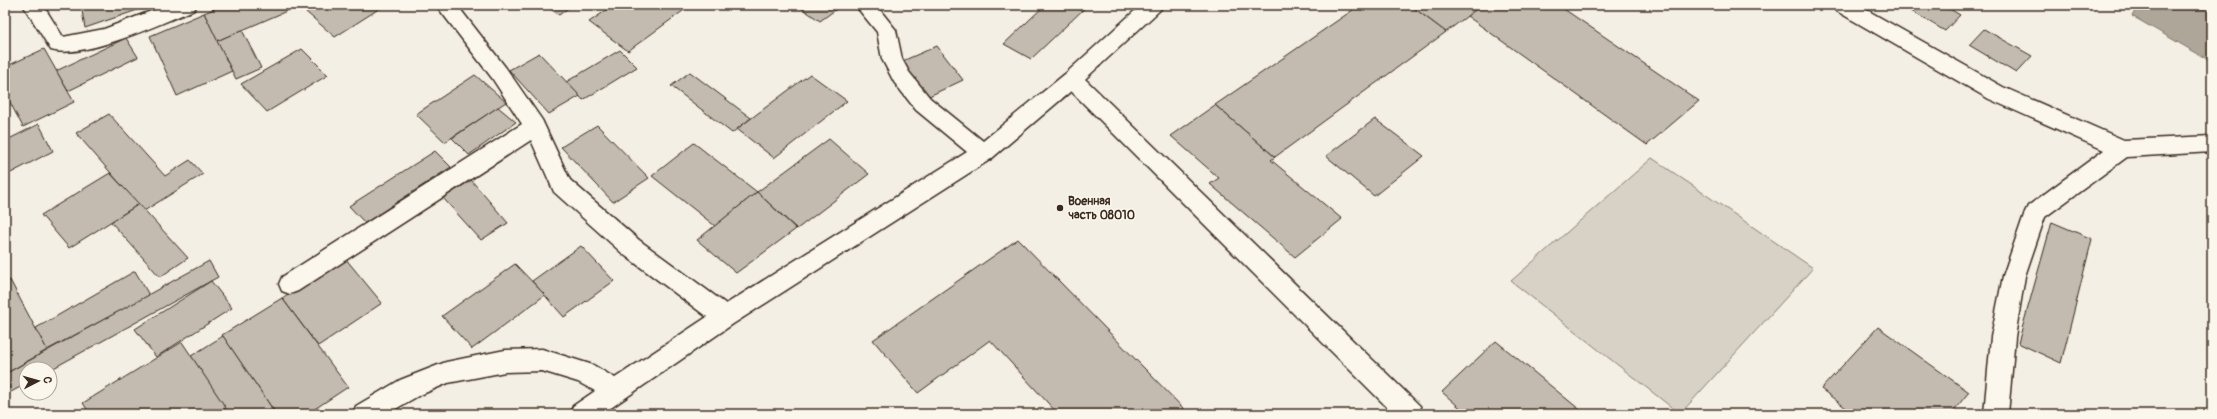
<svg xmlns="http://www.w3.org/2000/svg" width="2217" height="419" viewBox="0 0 2217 419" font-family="Pangolin,sans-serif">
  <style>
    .green { fill: #d8d1c6; stroke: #8a7e72 }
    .water { fill: #afa69a; stroke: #817468 }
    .building { fill: #c3bbb0; stroke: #3b2a1e }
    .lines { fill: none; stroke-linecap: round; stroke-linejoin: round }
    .minor-casing { stroke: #3b2a1e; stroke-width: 3 }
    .minor { fill: #fbf7ec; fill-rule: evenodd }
    .poi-dot { fill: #3b2a1e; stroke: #fbf7ec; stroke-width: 1.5 }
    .labels { text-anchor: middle; stroke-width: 3; stroke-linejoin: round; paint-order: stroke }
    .poi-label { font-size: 12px; font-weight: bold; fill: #3b2a1e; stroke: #fbf7ec; text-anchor: start }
  </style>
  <rect width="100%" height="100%" fill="#f3efe4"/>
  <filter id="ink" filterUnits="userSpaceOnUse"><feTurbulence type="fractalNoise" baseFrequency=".025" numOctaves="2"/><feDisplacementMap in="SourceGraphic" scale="8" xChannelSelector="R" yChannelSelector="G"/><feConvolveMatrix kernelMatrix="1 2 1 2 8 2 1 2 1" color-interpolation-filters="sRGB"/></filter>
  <g filter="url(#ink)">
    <path class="green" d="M1652 158 1813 268 1680 414 1511 281Z"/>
    <path class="water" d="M2139 5H2212V62L2132 16Z"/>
    <g class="building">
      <path d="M81 5H152L85 28Z"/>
      <path d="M224 5H287L289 10 217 41 204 13Z"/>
      <path d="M302 5H385L335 37 299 6Z"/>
      <path d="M545 5H572L559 15Z"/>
      <path d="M614 5H691L628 51 589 22Z"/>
      <path d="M797 5H842L820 21Z"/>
      <path d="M1045 5H1088L1031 59 1004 44Z"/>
      <path d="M1360 5H1410L1446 32 1275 157 1215 105Z"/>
      <path d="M1410 5H1482L1446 32Z"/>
      <path d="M1482 5H1558L1699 101 1647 145 1467 16Z"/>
      <path d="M1901 5H1943L1960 15 1945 31Z"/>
      <path d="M204 13 232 71 177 96 150 36Z"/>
      <path d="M1984 29 2032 56 2016 73 1969 45Z"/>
      <path d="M242 30 261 68 236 79 217 41Z"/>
      <path d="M126 38 138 57 68 91 56 71Z"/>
      <path d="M937 46 963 80 925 98 898 63Z"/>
      <path d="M44 49 74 102 23 127 5 93V67Z"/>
      <path d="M302 49 328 75 267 112 241 84Z"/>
      <path d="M620 50 637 67 583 100 566 82Z"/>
      <path d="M539 53 580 96 549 114 509 70Z"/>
      <path d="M690 72 751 118 732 133 671 86Z"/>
      <path d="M810 74 847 101 774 158 737 129Z"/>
      <path d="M475 75 506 102 445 142 416 114Z"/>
      <path d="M1215 105 1275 157 1271 160 1342 219 1295 257 1210 184 1219 178 1171 136Z"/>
      <path d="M498 107 516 122 469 155 452 138Z"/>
      <path d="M109 114 165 176 190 160 203 174 144 211 76 133Z"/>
      <path d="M1375 119 1424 156 1374 196 1326 156Z"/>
      <path d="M39 124 53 151 5 176V141Z"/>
      <path d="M597 125 649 178 613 202 561 147Z"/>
      <path d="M829 139 869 174 797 229 757 192Z"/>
      <path d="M694 143 757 192 715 226 652 176Z"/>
      <path d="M435 151 451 167 365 223 349 206Z"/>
      <path d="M110 173 139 204 69 248 41 215Z"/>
      <path d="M471 180 508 223 481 240 443 198Z"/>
      <path d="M757 192 796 229 736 273 697 240Z"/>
      <path d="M139 204 188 258 160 277 111 222Z"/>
      <path d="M2052 222 2092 239 2061 363 2018 343Z"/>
      <path d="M1018 239 1187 412 1185 414H1058L990 340 918 393 873 340Z"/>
      <path d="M581 246 614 281 564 317 532 281Z"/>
      <path d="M345 258 382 303 318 346 282 298Z"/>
      <path d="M209 261 218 277 50 370 26 369V384L11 392 5 374Z"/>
      <path d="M515 264 545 295 472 349 442 316Z"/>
      <path d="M135 271 149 295 47 350 36 328Z"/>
      <path d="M10 280 47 350 5 374V283Z"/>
      <path d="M211 281 232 308 156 357 135 329Z"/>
      <path d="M282 298 348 387 307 414H276L222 335Z"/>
      <path d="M1878 327 1969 392 1951 414H1854L1821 389Z"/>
      <path d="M223 336 276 414H229L191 356Z"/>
      <path d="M1496 341 1585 414H1467L1442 392Z"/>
      <path d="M182 342 226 408 217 414H90L83 403Z"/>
    </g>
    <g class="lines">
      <defs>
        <g id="minor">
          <path d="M23 5H43L63 37 104 29 167 5H197L194 10C162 23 83 60 51 50Z"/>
          <path d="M436 5H457L506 68 542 120 570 180 639 240 726 304 967 152 916 110 894 82 882 59 877 32 855 5H876L896 30 902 59 909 72 930 98 983 141 1065 74 1141 5H1163L1160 10 1085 79 1420 406 1423 414H1394L1071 91 991 159 733 324 602 414H570L573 406 595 391 578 382 542 371 505 372 448 383 418 396 387 414H353L356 406 400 380 446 362 505 350 542 349 593 365 615 378 707 317 623 254 554 192 531 140 298 291 290 294 282 291 279 284 282 277 522 124 492 78Z"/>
          <path d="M1832 5H1858L2003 87 2124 140 2212 136V152L2127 157 2045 217 2025 276 2015 337 2008 414H1984L1991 337 2003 276 2025 212 2028 206 2104 150 1989 99 1835 10Z"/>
        </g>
      </defs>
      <use href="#minor" class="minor-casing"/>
      <use href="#minor" class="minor"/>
    </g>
  </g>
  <circle class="poi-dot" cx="1060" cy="208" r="4"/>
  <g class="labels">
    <g class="poi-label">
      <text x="1068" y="205">Военная<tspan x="1068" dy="14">часть 08010</tspan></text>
    </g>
  </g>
  <rect width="2217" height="419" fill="none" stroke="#fbf7ec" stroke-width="20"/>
  <rect x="10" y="10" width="2197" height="399" fill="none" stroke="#3b2a1e" stroke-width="1.5" filter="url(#ink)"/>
  <g transform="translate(38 381) rotate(84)"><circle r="19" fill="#fbf7ec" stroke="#aea59a"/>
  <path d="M0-3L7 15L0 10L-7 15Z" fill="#3b2a1e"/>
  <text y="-6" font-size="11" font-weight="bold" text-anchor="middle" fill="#3b2a1e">С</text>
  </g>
</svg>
